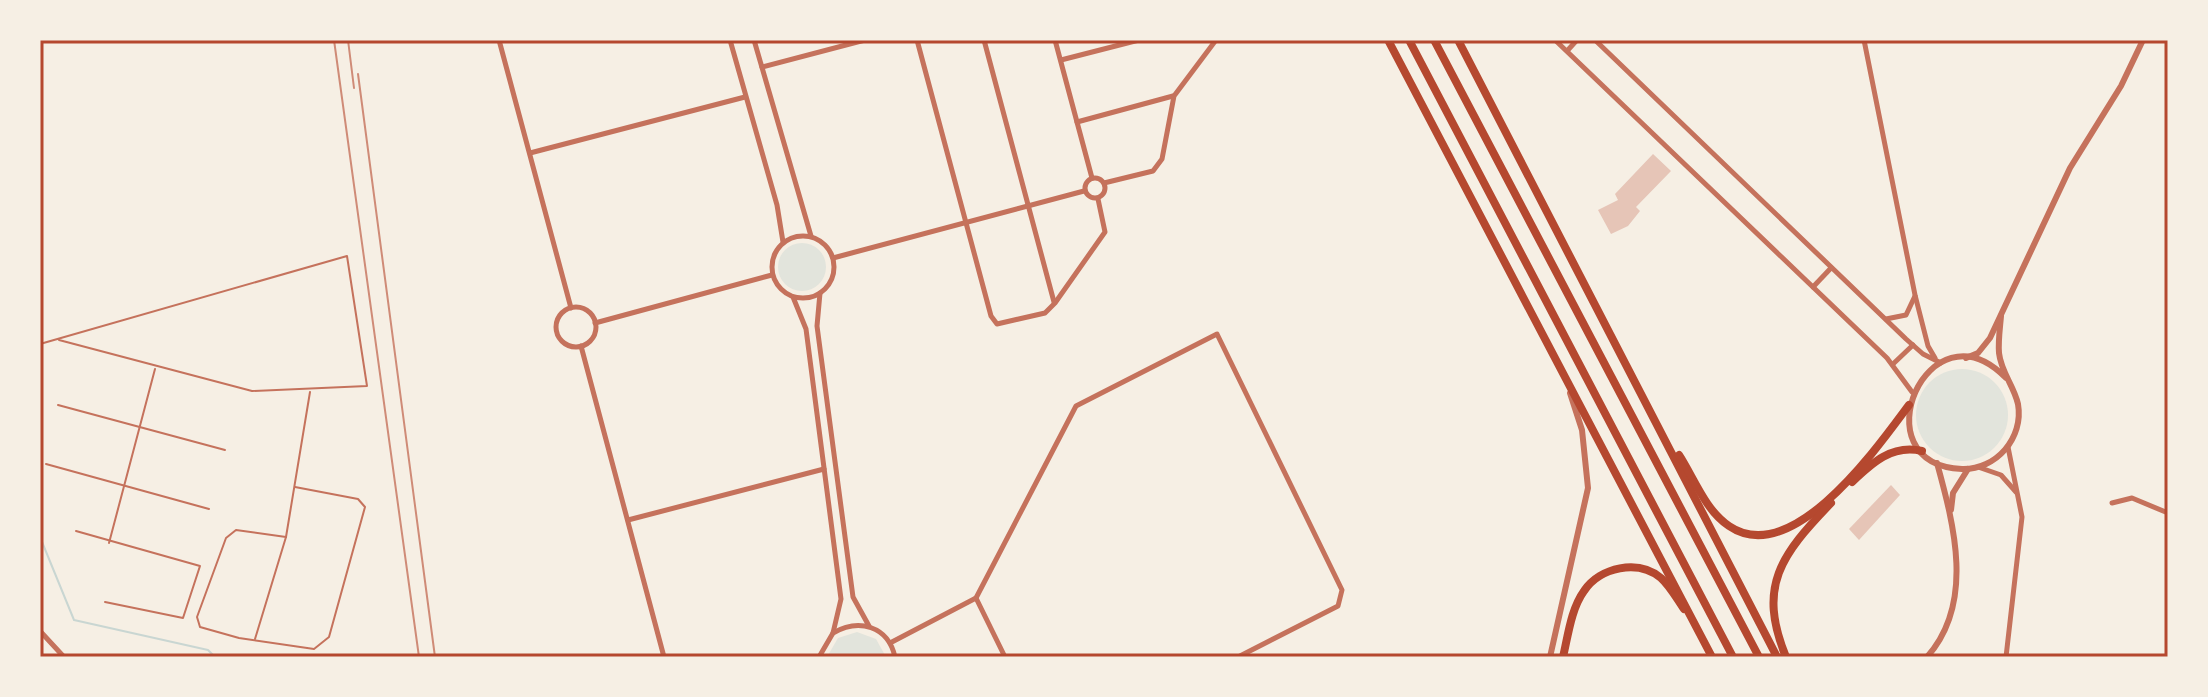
<svg xmlns="http://www.w3.org/2000/svg" width="2208" height="697" viewBox="0 0 2208 697" font-family="Arial,sans-serif">
  <style>
    .green { fill: #e2e4dc }
    .lines { fill: none; stroke-linecap: round; stroke-linejoin: round }
    .stream { stroke: #c9d6d2; stroke-width: 2 }
    .building { fill: #e6c5b7 }
    .service { stroke: #c5725c; stroke-width: 2 }
    .minor { stroke: #c5725c; stroke-width: 5 }
    .tertiary { stroke: #c5725c; stroke-width: 6 }
    .trunk { stroke: #b5482f; stroke-width: 8 }
    .motorway { stroke: #b5482f; stroke-width: 8 }
    .rail { stroke: #cf8b77; stroke-width: 2 }
    .neatline { fill: none; stroke: #b5482f; stroke-width: 3 }
  </style>
  <rect width="100%" height="100%" fill="#f6efe4"/>
  <g class="green">
    <circle cx="802" cy="267" r="24"/>
    <circle cx="1962" cy="415" r="46"/>
    <path d="M857 632 876 639 886 657H827L838 638Z"/>
  </g>
  <g class="lines">
    <path class="stream" d="M40 537 74 620 208 650 215 657"/>
  </g>
  <g class="building">
    <path d="M1653 154 1671 171 1636 207 1640 211 1628 226 1611 234 1598 210 1618 200 1615 194Z"/>
    <path d="M1891 485 1900 495 1859 540 1849 529Z"/>
  </g>
  <g class="lines">
    <g class="service">
      <path d="M40 344 347 256 367 386 252 391 59 340"/>
      <path d="M58 405 225 450"/>
      <path d="M46 464 209 509"/>
      <path d="M76 531 200 566 183 618 105 602"/>
      <path d="M286 537 236 530 226 538 197 617 200 627 239 638 314 649 329 637 365 507 358 499 295 487"/>
      <path d="M109 543 155 369"/>
      <path d="M255 639 286 537 310 392"/>
    </g>
    <g class="minor">
      <path d="M499 40 571 308"/>
      <path d="M730 40 777 205 783 242"/>
      <path d="M754 40 811 236"/>
      <path d="M917 40 991 316 997 324 1045 313 1055 303 1105 232 1098 199"/>
      <path d="M984 40 1054 302"/>
      <path d="M1055 40 1092 178"/>
      <path d="M1555 40 1887 358 1912 392"/>
      <path d="M1595 40 1906 339 1923 354 1941 363"/>
      <path d="M1864 40 1915 295 1928 346 1935 358"/>
      <path d="M1567 51 1577 40"/>
      <path d="M1061 60 1139 40"/>
      <path d="M762 67 865 40"/>
      <path d="M1077 122 1173 96"/>
      <path d="M530 153 745 97"/>
      <circle cx="1095" cy="188" r="10"/>
      <path d="M1104 183 1153 171 1162 159 1174 96 1216 40"/>
      <circle cx="803" cy="267" r="31"/>
      <path d="M833 258 1084 191"/>
      <path d="M1813 287 1831 268"/>
      <path d="M820 293 817 326 853 597 869 626"/>
      <path d="M793 297 806 329 841 599 833 633"/>
      <circle cx="576" cy="327" r="20"/>
      <path d="M1886 319 1906 315 1915 296"/>
      <path d="M595 323 772 275"/>
      <path d="M581 346 664 657"/>
      <path d="M1893 364 1913 345"/>
      <path d="M1978 467 2001 475 2016 492"/>
      <path d="M2112 503 2132 498 2168 513"/>
      <path d="M628 520 824 469"/>
      <path d="M976 598 1005 657"/>
      <path d="M40 631 64 657"/>
      <path d="M890 643 976 598 1076 406 1217 334 1342 590 1338 606 1238 657"/>
      <path d="M819 657 833 633C859 618 888 626 895 657"/>
      <path d="M2006 657 2022 517 2008 447"/>
    </g>
    <g class="tertiary">
      <path d="M2001 316C2000 328 1998 341 1999 353 2001 372 2014 386 2018 404 2024 438 1996 470 1962 469 1857 465 1928 298 2006 378"/>
      <path d="M1966 358 1978 353 1990 338 2070 168 2121 86 2143 40"/>
      <path d="M1951 510 1953 493 1968 469"/>
      <path d="M1550 657 1588 488 1582 430 1570 393"/>
      <path d="M1927 657C1975 603 1954 525 1937 463"/>
    </g>
    <g class="trunk">
      <path d="M1388 40 1712 657"/>
      <path d="M1458 40 1777 657"/>
      <path d="M1679 455C1694 478 1705 510 1729 526 1792 569 1877 448 1909 405"/>
      <path d="M1852 482C1872 463 1892 444 1922 451"/>
      <path d="M1563 657C1568 636 1571 609 1584 591 1600 567 1638 559 1661 578 1670 586 1677 599 1684 609"/>
      <path d="M1786 657C1757 586 1781 555 1831 503"/>
    </g>
    <g class="motorway">
      <path d="M1409 40 1733 657"/>
      <path d="M1434 40 1759 657"/>
    </g>
    <g class="rail">
      <path d="M334 40 419 657"/>
      <path d="M348 40 354 88"/>
      <path d="M358 74 435 657"/>
    </g>
  </g>
  <rect width="2208" height="697" fill="none" stroke="#f6efe4" stroke-width="84"/>
  <rect x="42" y="42" width="2124" height="613" class="neatline"/>
</svg>
